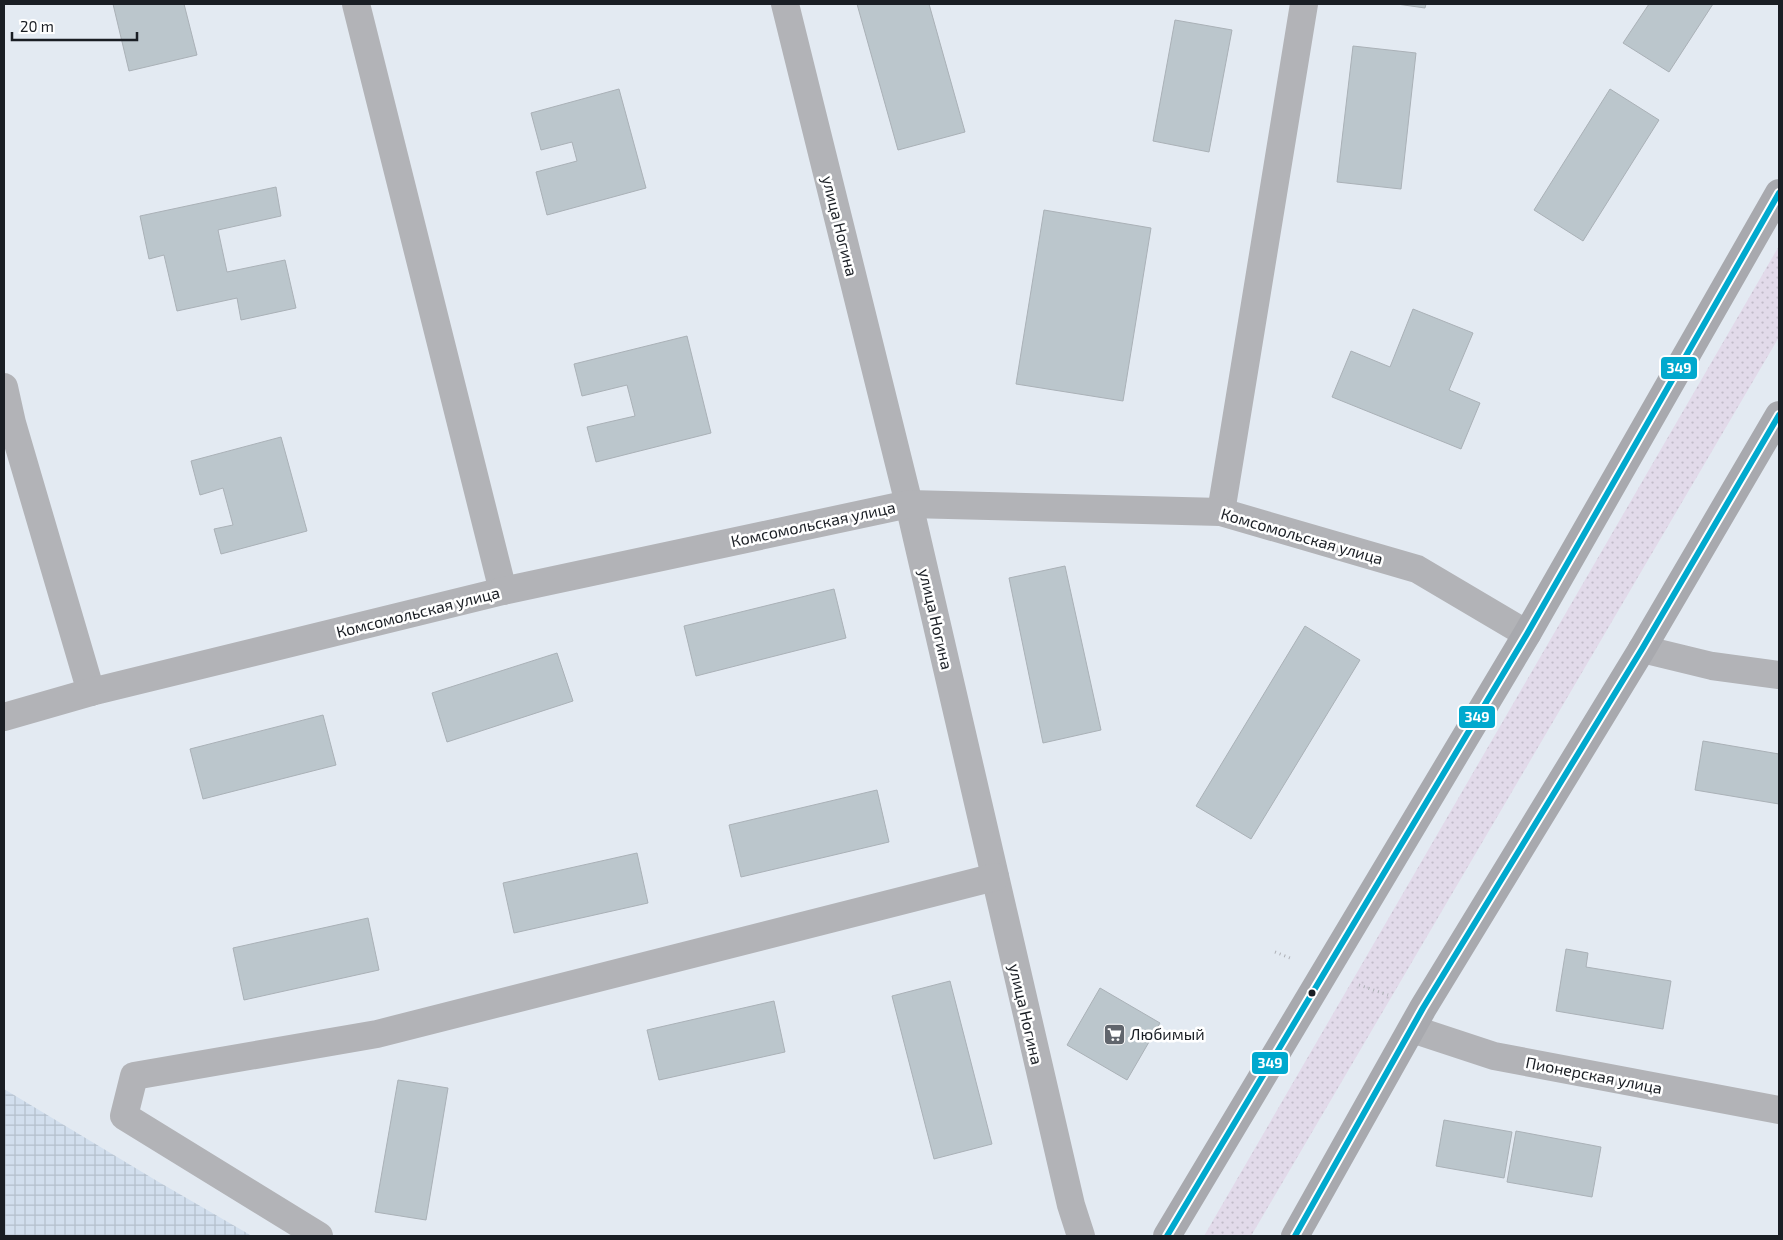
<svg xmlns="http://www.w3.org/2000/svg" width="1783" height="1240" viewBox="0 0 1783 1240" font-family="'Exo 2',sans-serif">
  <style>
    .industrial { fill: url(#industrial-grid) }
    .park { fill: url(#park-dots) }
    .building { fill: #bbc6cc; stroke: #aab1b7 }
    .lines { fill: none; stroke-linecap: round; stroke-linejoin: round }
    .path { stroke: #aeb0b6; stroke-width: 3; stroke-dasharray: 1 4; stroke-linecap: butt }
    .street { stroke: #b2b3b7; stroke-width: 28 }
    .secondary { stroke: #a8a9ae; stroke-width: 28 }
    .bus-1-casing { stroke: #fff; stroke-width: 10 }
    .bus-1 { stroke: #00a9ce; stroke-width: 6 }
    .bus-dot { fill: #1a1e24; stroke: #fff; stroke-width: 2 }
    .labels { text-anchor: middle; stroke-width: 5; stroke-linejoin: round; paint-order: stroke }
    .street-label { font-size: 16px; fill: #1a1e24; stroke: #fff }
    .poi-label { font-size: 16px; fill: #1a1e24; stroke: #fff; text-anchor: start }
    .line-badge { stroke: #fff; stroke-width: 2 }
    .badge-label { font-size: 14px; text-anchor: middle; font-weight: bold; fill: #fff }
  </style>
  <defs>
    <pattern id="industrial-grid" width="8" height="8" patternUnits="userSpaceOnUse" patternTransform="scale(1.25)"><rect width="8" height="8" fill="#d2dfee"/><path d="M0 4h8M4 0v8" fill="none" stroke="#b4bfcc"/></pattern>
    <pattern id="park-dots" width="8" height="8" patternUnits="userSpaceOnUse" patternTransform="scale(1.25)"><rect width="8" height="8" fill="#e2daea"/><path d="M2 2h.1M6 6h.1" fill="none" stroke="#c1bbc9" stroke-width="1.8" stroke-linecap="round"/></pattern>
  </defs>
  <rect width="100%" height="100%" fill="#e3eaf2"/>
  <path class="industrial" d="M4 1089 157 1181 252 1236H4Z"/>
  <path class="park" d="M1779 246V337L1251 1236H1204Z"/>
  <g class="building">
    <path d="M113 4H184L197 55 129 71Z"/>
    <path d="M857 4H929L965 132 898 150Z"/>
    <path d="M1397 4H1426L1425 8Z"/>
    <path d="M1649 4H1713L1669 72 1623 43Z"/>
    <path d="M1175 20 1232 30 1209 152 1153 141Z"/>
    <path d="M1353 46 1416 53 1401 189 1337 182Z"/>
    <path d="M619 89 646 188 547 215 536 172 577 161 572 142 541 150 531 113Z"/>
    <path d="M1610 89 1659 120 1583 241 1534 210Z"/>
    <path d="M276 187 281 216 218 230 227 272 285 260 296 308 241 320 237 298 177 311 164 255 149 259 140 216Z"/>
    <path d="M1044 210 1151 228 1123 401 1016 384Z"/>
    <path d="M1413 309 1473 333 1449 390 1480 403 1461 449 1332 397 1351 351 1390 367Z"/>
    <path d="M687 336 711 433 596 462 587 427 635 416 627 385 582 396 574 364Z"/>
    <path d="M281 437 307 531 221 554 214 529 233 525 223 488 200 495 191 461Z"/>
    <path d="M1065 566 1101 730 1043 743 1009 578Z"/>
    <path d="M834 589 846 638 696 676 684 626Z"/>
    <path d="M1305 626 1360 660 1251 839 1196 806Z"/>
    <path d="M557 653 573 701 447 742 432 693Z"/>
    <path d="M323 715 336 765 203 799 190 749Z"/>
    <path d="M1703 741 1779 754V804L1695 790Z"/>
    <path d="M877 790 889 842 741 877 729 825Z"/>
    <path d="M637 853 648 903 514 933 503 883Z"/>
    <path d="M368 918 379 970 244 1000 233 948Z"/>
    <path d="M1566 949 1588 953 1586 967 1671 981 1663 1029 1556 1011Z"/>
    <path d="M950 981 992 1144 934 1159 892 996Z"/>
    <path d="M1100 988 1160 1023 1127 1080 1067 1045Z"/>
    <path d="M774 1001 785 1052 659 1080 647 1030Z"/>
    <path d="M398 1080 448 1088 426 1220 375 1212Z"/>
    <path d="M1444 1120 1512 1132 1504 1178 1436 1166Z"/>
    <path d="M1516 1131 1601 1147 1592 1197 1507 1182Z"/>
  </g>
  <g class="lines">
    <g class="path">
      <path d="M1275 952 1290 958"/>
      <path d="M1359 985 1388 995"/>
    </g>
    <g class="street">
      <path d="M356 4 503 591"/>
      <path d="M785 4 909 504 1071 1205 1081 1236"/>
      <path d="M4 387 12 423 91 692"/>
      <path d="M1221 512 1304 4"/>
      <path d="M1642 649 1712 666 1779 675"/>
      <path d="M4 717 91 692 503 591 909 504 1221 512 1417 569 1527 634"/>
      <path d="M1412 1029 1494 1056 1779 1110"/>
      <path d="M319 1236 124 1116 134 1076 377 1034 995 877"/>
    </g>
    <g class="secondary">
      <path d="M1167 1236 1527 634 1779 193"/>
      <path d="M1295 1236 1423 1008 1642 649 1779 415"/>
    </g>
    <defs>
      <g id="bus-1">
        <path d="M1167 1236 1527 634 1779 193"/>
        <path d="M1295 1236 1423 1008 1642 649 1779 415"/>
      </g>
    </defs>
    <use href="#bus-1" class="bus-1-casing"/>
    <use href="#bus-1" class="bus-1"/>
  </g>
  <defs>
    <symbol id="supermarket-square" viewBox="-11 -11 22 22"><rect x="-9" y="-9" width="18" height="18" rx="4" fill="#60656c" stroke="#fff"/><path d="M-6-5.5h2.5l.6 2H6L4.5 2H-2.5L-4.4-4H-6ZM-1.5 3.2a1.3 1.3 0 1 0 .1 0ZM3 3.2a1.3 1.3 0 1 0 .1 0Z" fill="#fff"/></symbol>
  </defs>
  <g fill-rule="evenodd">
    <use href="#supermarket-square" x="1102" y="1022" width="25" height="25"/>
  </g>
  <circle class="bus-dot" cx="1312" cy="993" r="4.5"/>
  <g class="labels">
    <g class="street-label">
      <text transform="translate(840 226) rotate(76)" y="6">улица Ногина</text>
      <text transform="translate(813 524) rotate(-12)" y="6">Комсомольская улица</text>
      <text transform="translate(1302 536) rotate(16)" y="6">Комсомольская улица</text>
      <text transform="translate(418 612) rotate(-14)" y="6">Комсомольская улица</text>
      <text transform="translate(936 619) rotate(77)" y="6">улица Ногина</text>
      <text transform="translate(1026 1014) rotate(77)" y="6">улица Ногина</text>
      <text transform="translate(1594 1075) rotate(11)" y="6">Пионерская улица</text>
    </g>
    <g class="poi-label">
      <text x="1130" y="1040">Любимый</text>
    </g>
  </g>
  <g class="line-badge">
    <rect x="1660" y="356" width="38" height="24" rx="5" fill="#00a9ce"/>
    <rect x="1458" y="705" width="38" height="24" rx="5" fill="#00a9ce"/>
    <rect x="1251" y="1051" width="38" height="24" rx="5" fill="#00a9ce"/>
  </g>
  <g class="badge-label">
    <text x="1679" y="373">349</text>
    <text x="1477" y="722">349</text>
    <text x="1270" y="1068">349</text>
  </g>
  <rect width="1783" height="1240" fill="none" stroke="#1a1e24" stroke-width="10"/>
  <path d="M12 32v8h125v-8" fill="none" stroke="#1a1e24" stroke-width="2.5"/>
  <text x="20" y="32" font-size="15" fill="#1a1e24" stroke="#ffffff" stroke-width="4" paint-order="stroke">20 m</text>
</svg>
